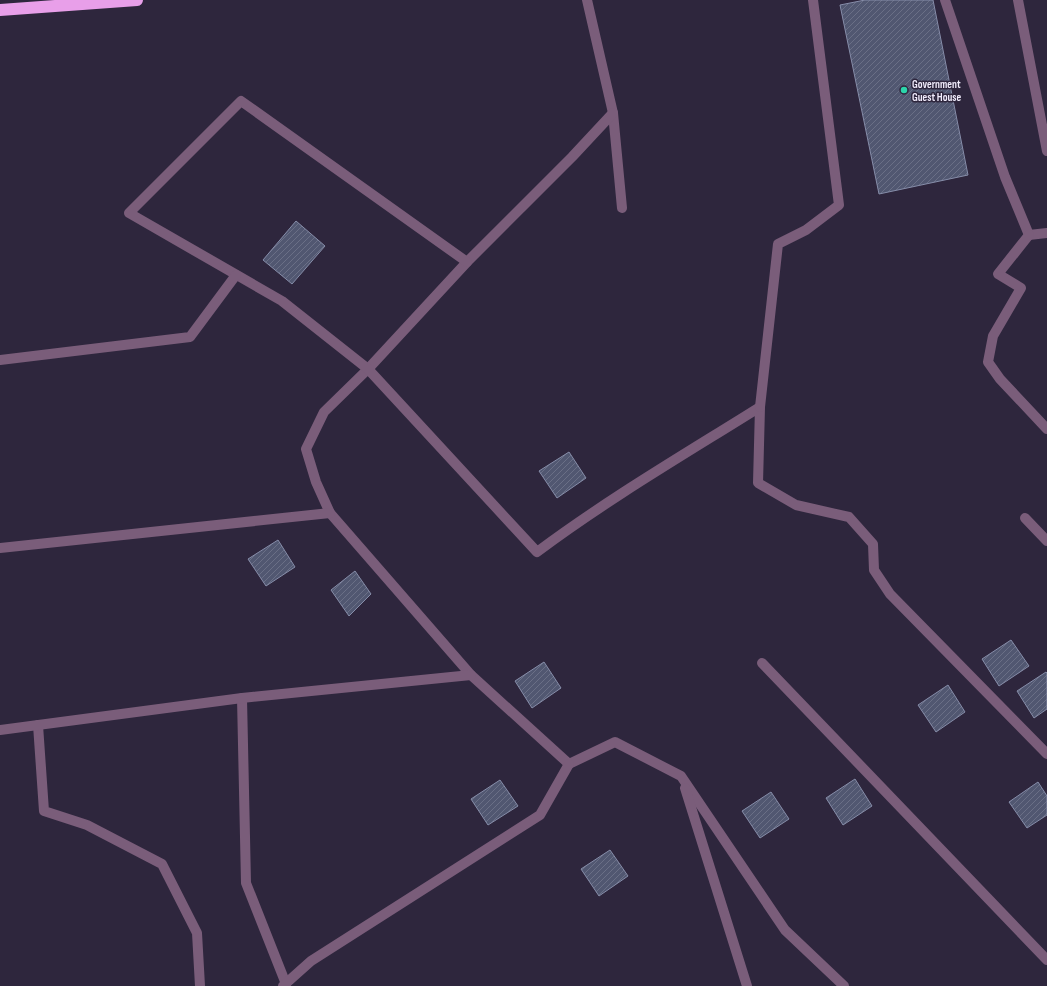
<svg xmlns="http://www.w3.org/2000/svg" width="1047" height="986" viewBox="0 0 1047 986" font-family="'Sofia Sans Condensed',sans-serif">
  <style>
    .building { fill: url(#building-hatch); stroke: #868da9 }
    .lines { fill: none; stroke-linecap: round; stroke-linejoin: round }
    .minor { stroke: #7a5d7a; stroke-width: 10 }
    .highway { stroke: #e89fe9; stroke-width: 12 }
    .poi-dot { fill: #2cd5ab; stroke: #2e263d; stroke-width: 1.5 }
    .labels { text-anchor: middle; stroke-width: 3; stroke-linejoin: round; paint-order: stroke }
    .poi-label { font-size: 11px; font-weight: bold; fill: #f1ecfc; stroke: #2e263d; text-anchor: start }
  </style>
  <defs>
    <pattern id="building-hatch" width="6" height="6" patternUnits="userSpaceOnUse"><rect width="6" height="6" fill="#515771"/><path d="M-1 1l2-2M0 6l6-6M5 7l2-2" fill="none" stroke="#6a6f86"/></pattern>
  </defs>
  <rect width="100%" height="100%" fill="#2e263d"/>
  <g class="building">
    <path d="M865 0H933L968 175 879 194 840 5Z"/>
    <path d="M296 221 325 246 292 284 263 260Z"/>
    <path d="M569 452 586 478 557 498 539 471Z"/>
    <path d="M278 540 295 567 266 586 248 559Z"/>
    <path d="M355 571 371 594 349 616 331 590Z"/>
    <path d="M1011 640 1029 666 999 686 982 659Z"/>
    <path d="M544 662 561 688 532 708 515 681Z"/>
    <path d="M1046 672 1047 673V709L1034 718 1017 691Z"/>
    <path d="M948 685 965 712 936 732 918 705Z"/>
    <path d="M855 779 872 806 843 825 826 798Z"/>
    <path d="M500 780 518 806 488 825 471 799Z"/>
    <path d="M1038 782 1047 796V815L1027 828 1009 802Z"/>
    <path d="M771 792 789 819 760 838 742 811Z"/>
    <path d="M610 850 628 876 599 896 581 869Z"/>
  </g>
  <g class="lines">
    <g class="minor">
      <path d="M587 0 613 113 622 208"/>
      <path d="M945 0 1005 177 1029 235 1047 233"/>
      <path d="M1018 0 1047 151"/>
      <path d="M613 113 572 157 467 262 368 369 324 412 306 449 316 482 330 513 471 675 569 764 615 742 681 776 785 930 844 986"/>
      <path d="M1029 235 998 274 1021 288 993 336 988 362 1000 379 1047 429"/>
      <path d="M467 262 241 101 129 213 282 301 368 369 537 552C608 499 685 454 760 407L758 483 796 505 849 517 873 544 874 570 890 594 1047 754"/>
      <path d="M0 360 190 337 236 275"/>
      <path d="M760 407 778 244 806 230 839 205 813 0"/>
      <path d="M1025 518 1047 541"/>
      <path d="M0 548 330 513"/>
      <path d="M762 663 1047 960"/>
      <path d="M242 698 246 883 286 984"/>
      <path d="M38 725 44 811 87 825 162 864 197 933 200 986"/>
      <path d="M0 730 242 698 471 675"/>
      <path d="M685 788 747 986"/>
      <path d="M283 986 311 961 540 815 569 764"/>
    </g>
    <path class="highway" d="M0 10 137 0"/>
  </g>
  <circle class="poi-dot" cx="904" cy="90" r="4"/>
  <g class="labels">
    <g class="poi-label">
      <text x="912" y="88">Government<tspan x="912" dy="13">Guest House</tspan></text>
    </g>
  </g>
</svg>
